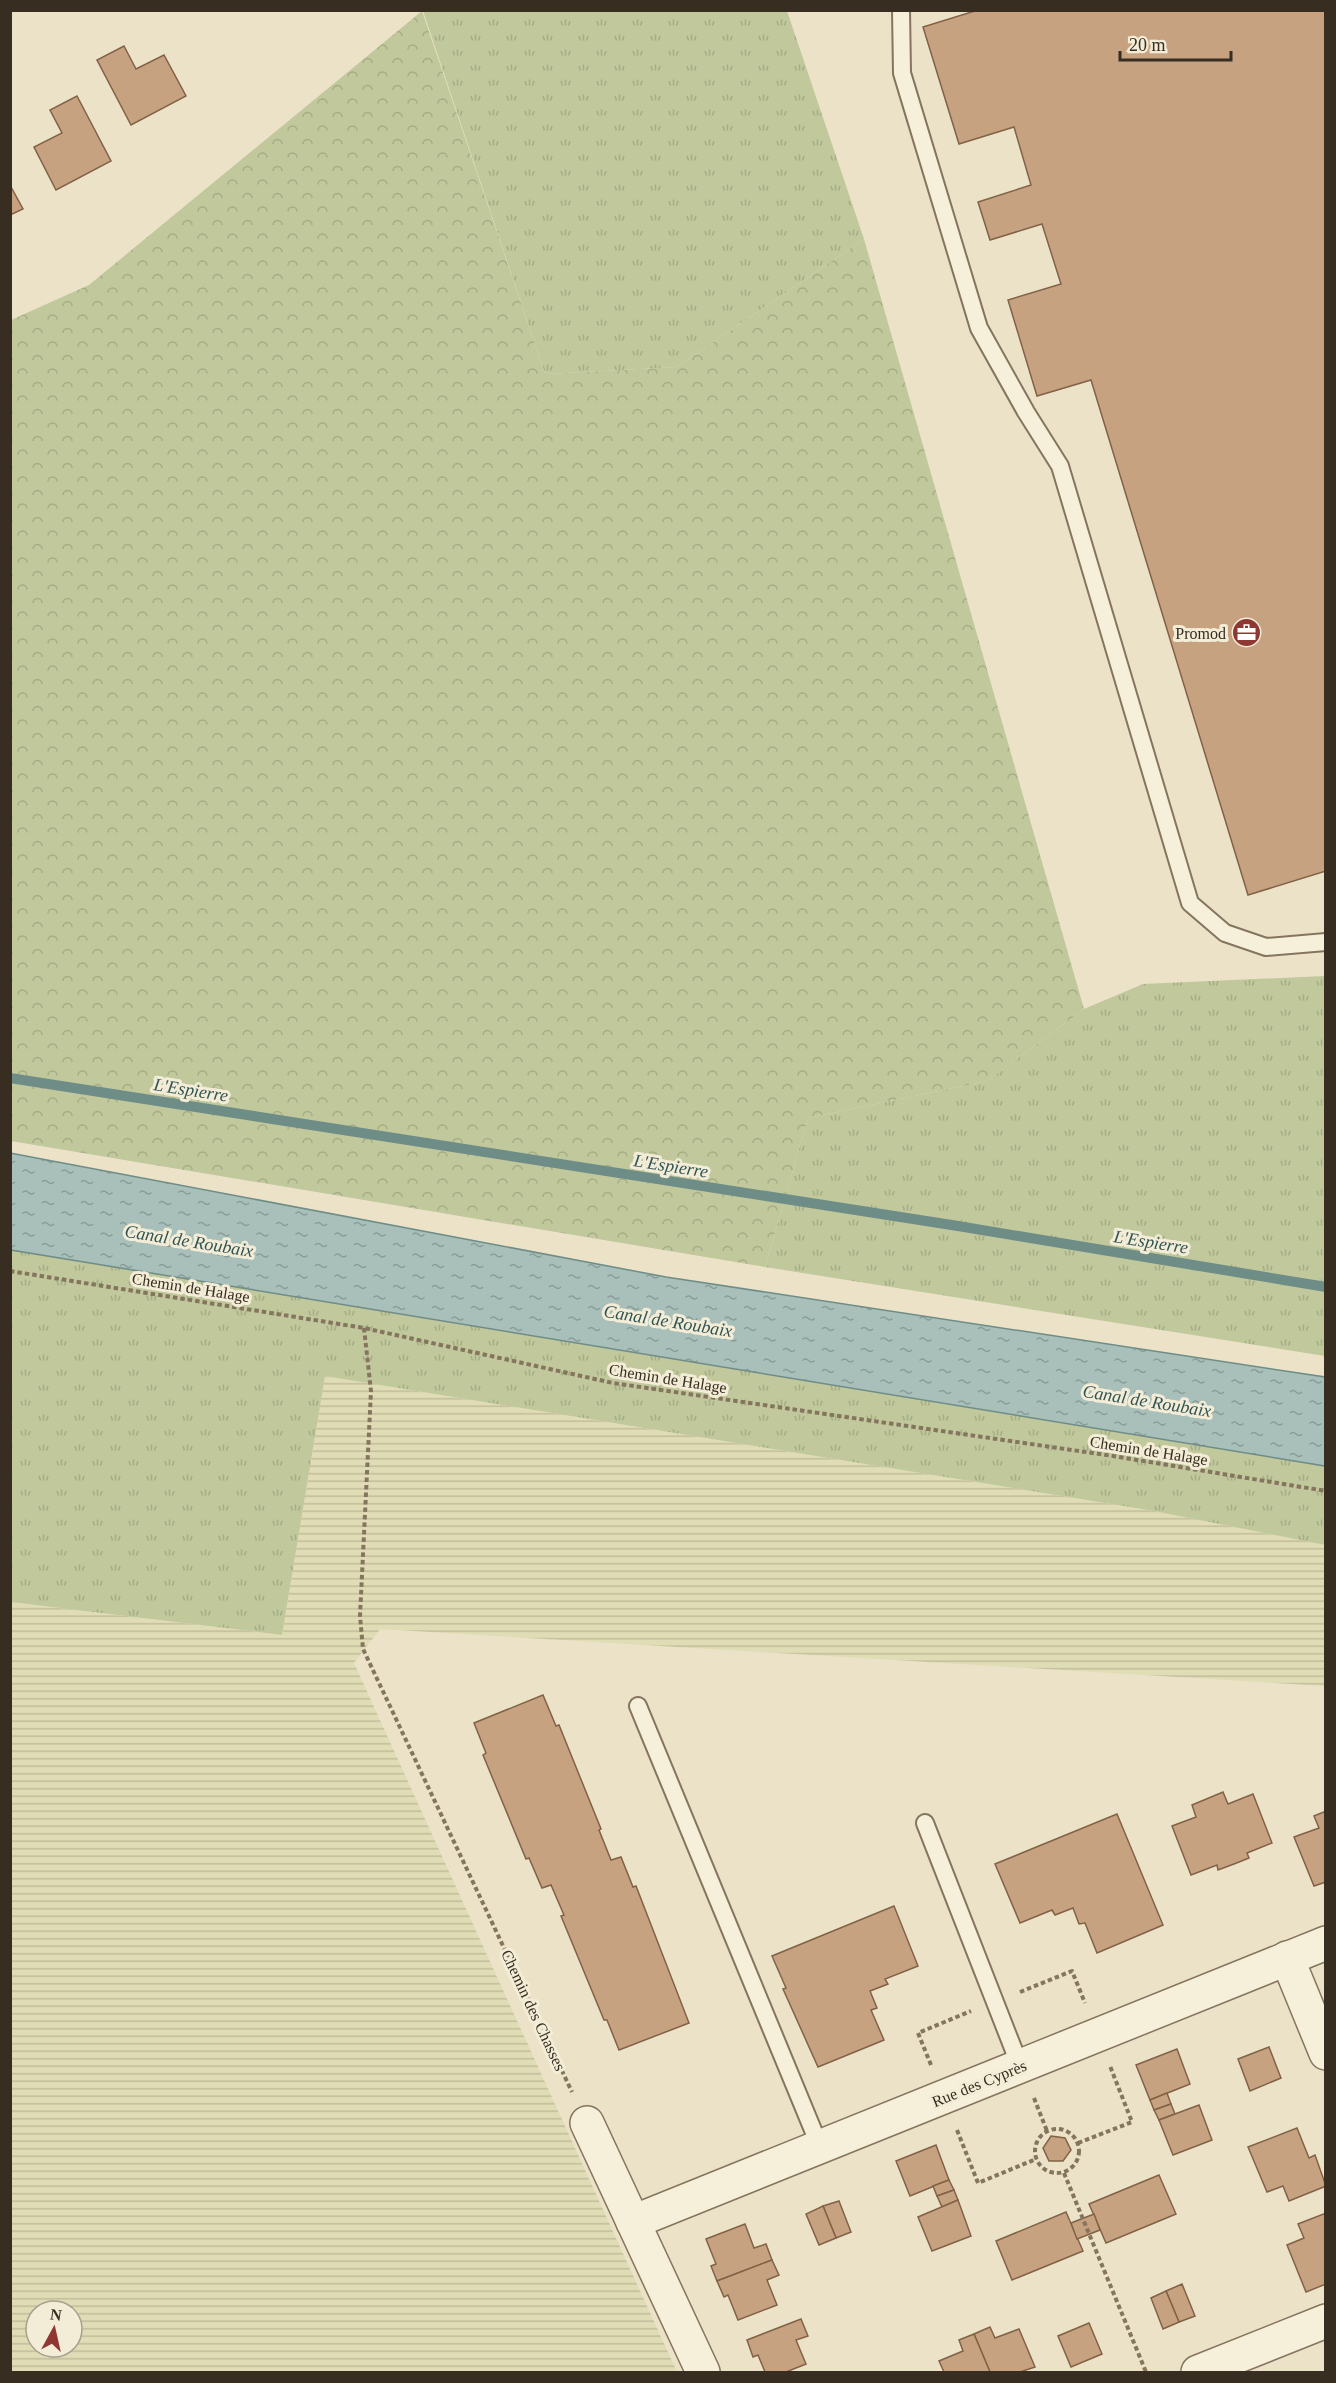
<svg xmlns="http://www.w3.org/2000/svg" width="1336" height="2383" viewBox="0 0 1336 2383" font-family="Georgia,serif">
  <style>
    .farmland { fill: url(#farmland-rules); fill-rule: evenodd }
    .grass { fill: url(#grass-tufts) }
    .forest { fill: url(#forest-crowns) }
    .water { fill: url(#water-ripples); stroke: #6f8d87; stroke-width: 1.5 }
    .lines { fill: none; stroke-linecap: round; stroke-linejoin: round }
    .stream { stroke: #6f8d87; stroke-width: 10 }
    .building { fill: #c6a281; stroke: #826246; stroke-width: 1.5 }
    .service-casing { stroke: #85755e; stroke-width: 20 }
    .minor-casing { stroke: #85755e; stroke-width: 36 }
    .path { stroke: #85755e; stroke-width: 4; stroke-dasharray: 4.5 3; stroke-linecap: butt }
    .service { stroke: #f6efda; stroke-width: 16 }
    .minor { stroke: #f6efda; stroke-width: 33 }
    .labels { text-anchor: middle; stroke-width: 6; stroke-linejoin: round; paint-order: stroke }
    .poi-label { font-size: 16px; fill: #372d20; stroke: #f3ecd6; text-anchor: end }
    .street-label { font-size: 16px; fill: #372d20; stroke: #f3ecd6 }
    .water-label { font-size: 18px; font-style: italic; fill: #315555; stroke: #f3ecd6 }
  </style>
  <defs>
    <pattern id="farmland-rules" width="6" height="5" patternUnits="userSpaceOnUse" patternTransform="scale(1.5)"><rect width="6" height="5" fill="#e0dcb5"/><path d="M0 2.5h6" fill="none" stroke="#c1bd9b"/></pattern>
    <pattern id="grass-tufts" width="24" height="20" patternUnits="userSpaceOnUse" patternTransform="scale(1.5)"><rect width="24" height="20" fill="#c0c89c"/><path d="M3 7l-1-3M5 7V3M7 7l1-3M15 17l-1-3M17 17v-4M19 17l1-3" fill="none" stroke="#a6ac86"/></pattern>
    <pattern id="forest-crowns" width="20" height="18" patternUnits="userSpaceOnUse" patternTransform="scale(1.5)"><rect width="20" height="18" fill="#c0c89c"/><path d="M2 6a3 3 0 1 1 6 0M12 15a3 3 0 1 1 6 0" fill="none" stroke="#a6ac86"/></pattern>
    <pattern id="water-ripples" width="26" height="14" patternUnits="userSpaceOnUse" patternTransform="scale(1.5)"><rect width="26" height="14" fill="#a8bfba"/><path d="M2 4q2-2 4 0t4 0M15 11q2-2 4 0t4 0" fill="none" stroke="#8a9c97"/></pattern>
  </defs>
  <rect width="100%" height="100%" fill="#ebe2c7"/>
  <path class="farmland" d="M325 1376 1154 1511 1325 1545V1686L380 1629 354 1663 677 2372H11V1602L282 1635ZM36 2311H72V2347H36Z"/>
  <g class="grass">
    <path d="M423 11H787L864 239 677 367 545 374Z"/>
    <path d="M1325 976V1356L765 1267 808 1118 987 1081 1084 1009 1143 984Z"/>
    <path d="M10 1250 1325 1466V1545L1154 1511 325 1376 282 1635 11 1602Z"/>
  </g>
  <path class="forest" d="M422 11 545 374 677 367 864 239 1084 1009 987 1081 808 1118 765 1267 11 1141V320L89 285Z"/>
  <path class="water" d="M10 1153 666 1277 1325 1377V1466L11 1250Z"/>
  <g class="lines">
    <path class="stream" d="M10 1078 958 1226 1326 1287"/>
  </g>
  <g class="building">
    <path d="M978 10H1326V871L1248 895 1091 380 1037 396 1008 300 1061 284 1042 224 990 240 978 202 1031 185 1014 127 959 144 923 27Z"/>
    <path d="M124 46 136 69 164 55 186 96 131 125 97 60Z"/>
    <path d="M77 96 111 161 56 190 34 147 62 133 50 110Z"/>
    <path d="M10 185 23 209 10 215Z"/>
    <path d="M543 1695 556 1726 559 1725 601 1829 599 1830 611 1860 621 1857 633 1887 636 1886 689 2023 619 2050 607 2020H604L561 1916 564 1915 551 1885 542 1888 529 1858 526 1859 483 1755 486 1753 474 1723Z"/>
    <path d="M1223 1792 1228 1804 1253 1794 1272 1843 1247 1853 1249 1858 1234 1864 1218 1870 1217 1865 1191 1875 1172 1826 1196 1817 1192 1805Z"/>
    <path d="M1326 1811V1882L1314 1886 1294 1837 1319 1828 1314 1816Z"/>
    <path d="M1117 1814 1163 1925 1097 1953 1085 1923 1079 1924 1073 1908 1055 1915 1052 1910 1020 1923 995 1864Z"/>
    <path d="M894 1906 918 1966 885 1979 888 1984 870 1991 877 2008 871 2010 884 2040 818 2067 783 1989 786 1988 772 1956Z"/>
    <path d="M1269 2047 1281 2078 1250 2091 1238 2059Z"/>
    <path d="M1177 2049 1190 2084 1150 2100 1136 2065Z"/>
    <path d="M1167 2093 1171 2104 1154 2110 1150 2100Z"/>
    <path d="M1171 2104 1175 2114 1159 2120 1154 2110Z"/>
    <path d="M1199 2105 1212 2140 1173 2155 1159 2120Z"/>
    <path d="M1297 2128 1309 2158 1315 2155 1326 2186 1289 2201 1283 2186 1267 2192 1248 2147Z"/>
    <path d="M1051 2136 1065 2138 1071 2150 1063 2161H1049L1043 2148Z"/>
    <path d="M936 2145 949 2180 910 2196 896 2161Z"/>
    <path d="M1159 2175 1176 2214 1106 2243 1089 2204Z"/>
    <path d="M949 2180 954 2190 937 2196 933 2186Z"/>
    <path d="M954 2190 958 2200 942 2207 937 2196Z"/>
    <path d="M958 2200 971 2236 932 2251 918 2217Z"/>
    <path d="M839 2201 851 2232 836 2238 823 2206Z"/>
    <path d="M823 2206 836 2238 819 2245 806 2214Z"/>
    <path d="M1066 2212 1083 2251 1012 2280 996 2241Z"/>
    <path d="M1326 2213V2284L1306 2292 1287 2245 1304 2238 1298 2224Z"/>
    <path d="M1094 2214 1100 2230 1077 2239 1071 2223Z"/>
    <path d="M745 2224 754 2248 766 2244 772 2260 717 2281 711 2266 716 2264 706 2239Z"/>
    <path d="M772 2260 779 2275 767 2280 777 2305 738 2320 728 2295 724 2297 717 2281Z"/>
    <path d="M1182 2284 1195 2316 1179 2322 1166 2291Z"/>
    <path d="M1166 2291 1179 2322 1163 2329 1151 2298Z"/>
    <path d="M801 2319 808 2336 796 2340 806 2364 786 2372H765L758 2355 753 2357 747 2340Z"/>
    <path d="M1089 2323 1102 2354 1071 2367 1058 2336Z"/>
    <path d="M990 2327 995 2338 1019 2329 1035 2367 1020 2372H990L974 2334Z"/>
    <path d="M974 2334 990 2372H944L939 2361 963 2351 959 2340Z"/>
  </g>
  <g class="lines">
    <defs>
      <g id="service">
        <path d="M901 10 902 73 979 328 1026 412 1060 466 1190 903 1225 933 1266 947 1326 942"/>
        <path d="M638 1706 820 2147"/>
        <path d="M925 1823 1020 2066"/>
      </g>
      <g id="minor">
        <path d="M1287 1958 1326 2053"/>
        <path d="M587 2123 703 2372"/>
        <path d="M633 2222 1326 1943"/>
        <path d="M1198 2372 1326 2321"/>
      </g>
    </defs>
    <use href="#service" class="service-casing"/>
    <use href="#minor" class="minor-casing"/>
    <g class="path">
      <path d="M10 1271 364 1328 613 1383 1113 1456 1326 1491"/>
      <path d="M364 1328 371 1391 360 1616 363 1649 572 2092"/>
      <path d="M1020 1992 1072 1971 1085 2003"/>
      <path d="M931 2065 918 2033 971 2011"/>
      <path d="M1034 2098 1047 2131"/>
      <circle cx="1057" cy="2151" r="22"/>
      <path d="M957 2130 978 2183 1036 2159"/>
      <path d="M1078 2143 1132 2122 1110 2066"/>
      <path d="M1064 2173 1146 2372"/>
    </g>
    <use href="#service" class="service"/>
    <use href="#minor" class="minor"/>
  </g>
  <defs>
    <symbol id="office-disc" viewBox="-11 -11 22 22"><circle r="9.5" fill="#8f3833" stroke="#f3ecd6"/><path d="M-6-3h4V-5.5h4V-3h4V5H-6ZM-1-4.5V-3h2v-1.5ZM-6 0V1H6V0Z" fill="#fff"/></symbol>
  </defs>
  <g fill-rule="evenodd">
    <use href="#office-disc" x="1230" y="616" width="33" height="33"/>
  </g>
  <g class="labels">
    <g class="poi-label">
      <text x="1226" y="639">Promod</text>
    </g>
    <g class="street-label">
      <text transform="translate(191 1287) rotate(9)" y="6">Chemin de Halage</text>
      <text transform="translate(668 1378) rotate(9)" y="6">Chemin de Halage</text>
      <text transform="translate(1149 1450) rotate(9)" y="6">Chemin de Halage</text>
      <text transform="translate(534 2010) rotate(65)" y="6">Chemin des Chasses</text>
      <text transform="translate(979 2083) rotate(-22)" y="6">Rue des Cyprès</text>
    </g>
    <g class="water-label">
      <text transform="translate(191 1090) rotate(9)" y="6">L'Espierre</text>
      <text transform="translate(671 1166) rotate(9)" y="6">L'Espierre</text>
      <text transform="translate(189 1241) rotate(9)" y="6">Canal de Roubaix</text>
      <text transform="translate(1151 1242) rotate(9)" y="6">L'Espierre</text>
      <text transform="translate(668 1321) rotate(9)" y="6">Canal de Roubaix</text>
      <text transform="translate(1147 1401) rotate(9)" y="6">Canal de Roubaix</text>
    </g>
  </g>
  <rect width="1336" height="2383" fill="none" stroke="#372d20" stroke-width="24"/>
  <g transform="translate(54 2329) rotate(8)"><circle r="28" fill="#f3ecd6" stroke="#a8a08d" stroke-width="1.5"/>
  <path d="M0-4.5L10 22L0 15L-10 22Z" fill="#8f3833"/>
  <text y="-9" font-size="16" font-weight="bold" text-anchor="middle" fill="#372d20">N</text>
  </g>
  <path d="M1120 51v9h111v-9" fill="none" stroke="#372d20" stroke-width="3"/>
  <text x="1129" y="51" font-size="18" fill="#372d20" stroke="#f3ecd6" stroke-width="4.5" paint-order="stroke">20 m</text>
</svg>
